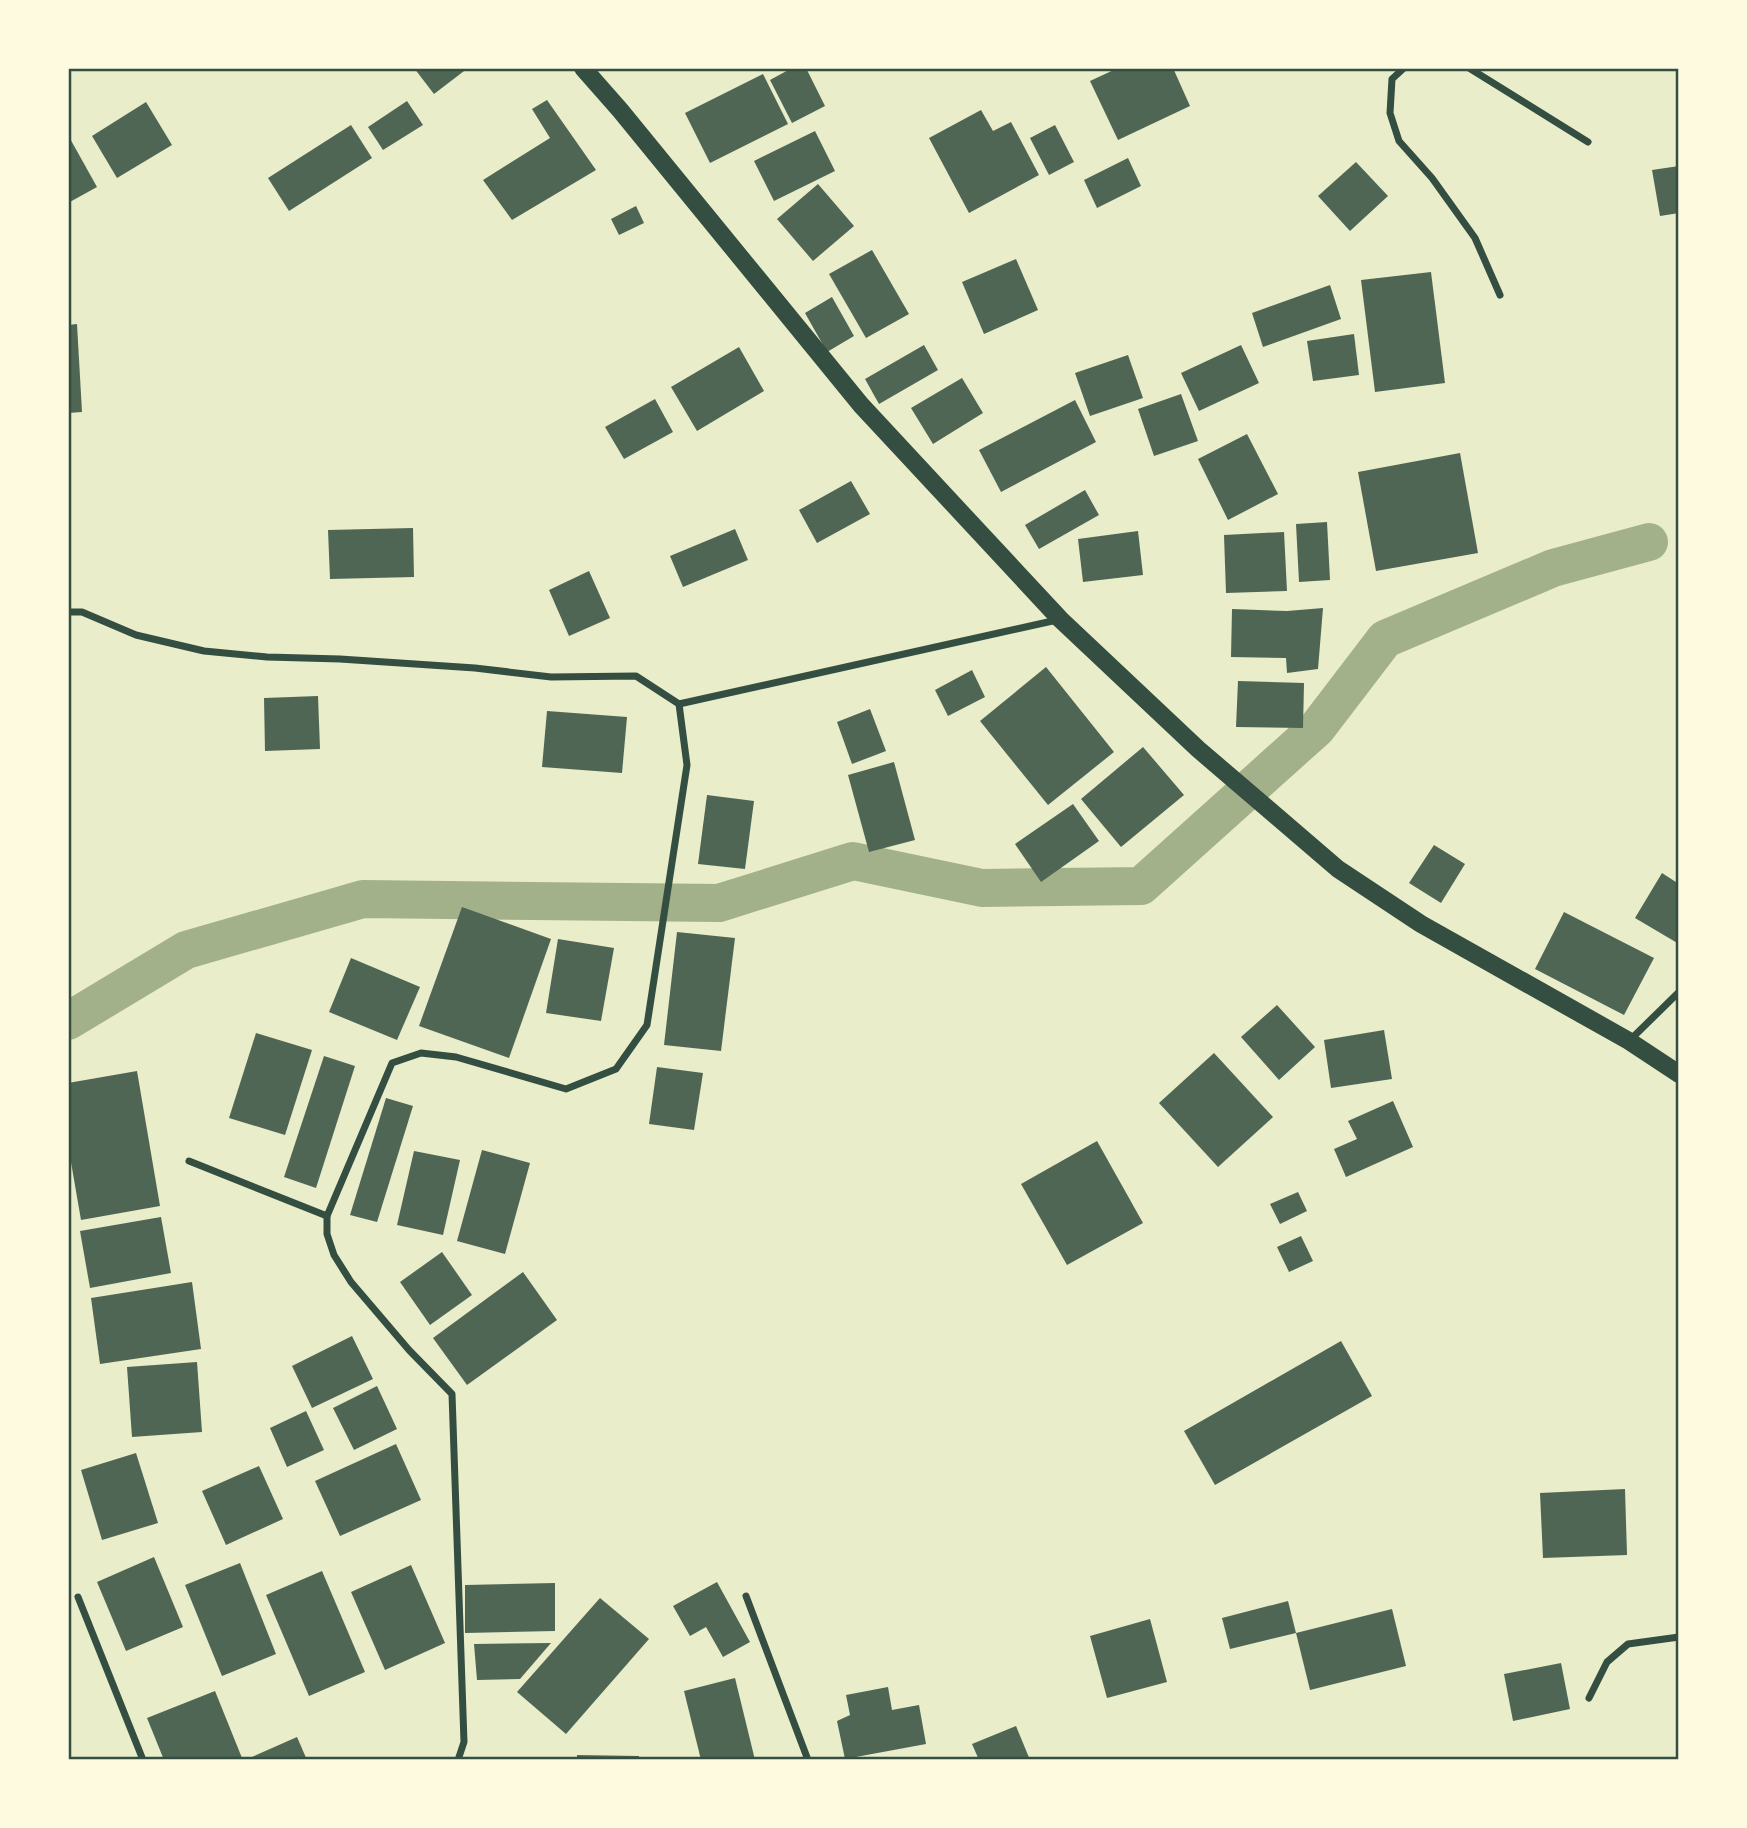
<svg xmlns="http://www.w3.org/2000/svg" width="1747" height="1828" viewBox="0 0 1747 1828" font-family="Quicksand,sans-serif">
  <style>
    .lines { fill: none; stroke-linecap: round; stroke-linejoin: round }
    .canal { stroke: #a3b18a; stroke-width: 38 }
    .building { fill: #4f6655 }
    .minor { stroke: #344e41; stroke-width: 7 }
    .primary { stroke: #344e41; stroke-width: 18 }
    .neatline { fill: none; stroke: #344e41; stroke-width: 2.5 }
  </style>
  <rect width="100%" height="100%" fill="#e9edc9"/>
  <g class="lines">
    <path class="canal" d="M68 1021 186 950 363 899 719 903 853 861 982 888 1141 886 1317 728 1385 639 1553 568 1649 542"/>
  </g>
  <g class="building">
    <path d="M414 68H468L434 94Z"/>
    <path d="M792 68H806L825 106 792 123 770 80Z"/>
    <path d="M1118 68H1173L1190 106 1118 140 1090 81Z"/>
    <path d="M763 74 788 124 710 163 685 113Z"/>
    <path d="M547 100 596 170 512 220 483 180 550 138 532 109Z"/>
    <path d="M407 101 423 125 383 150 368 127Z"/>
    <path d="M146 102 172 145 117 178 92 136Z"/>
    <path d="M981 110 993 131 1011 122 1039 175 969 213 929 138Z"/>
    <path d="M351 125 372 158 289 211 268 178Z"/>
    <path d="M1055 125 1074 162 1049 175 1030 138Z"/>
    <path d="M815 131 835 171 774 201 754 161Z"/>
    <path d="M68 135 97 187 68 203Z"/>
    <path d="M1128 158 1141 186 1097 208 1084 180Z"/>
    <path d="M1356 162 1388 196 1350 231 1318 196Z"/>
    <path d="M1679 166V213L1660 216 1652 170Z"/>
    <path d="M818 184 854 226 813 261 777 219Z"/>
    <path d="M636 206 644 223 619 235 611 219Z"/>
    <path d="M872 250 909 314 866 338 829 274Z"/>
    <path d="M1016 259 1038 310 984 334 962 282Z"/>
    <path d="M1431 272 1445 383 1375 392 1361 280Z"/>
    <path d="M1330 285 1341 319 1263 347 1252 313Z"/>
    <path d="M832 297 854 336 827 352 805 313Z"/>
    <path d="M77 324 82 412 68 413V325Z"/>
    <path d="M1354 334 1359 375 1313 381 1307 341Z"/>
    <path d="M924 345 938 370 879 404 865 379Z"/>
    <path d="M1241 345 1259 383 1199 411 1181 373Z"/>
    <path d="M739 347 764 391 697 431 671 387Z"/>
    <path d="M1128 355 1143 398 1090 416 1075 373Z"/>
    <path d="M962 378 983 413 933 444 911 408Z"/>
    <path d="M1181 394 1198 441 1154 456 1138 409Z"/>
    <path d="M655 399 673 432 624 459 605 427Z"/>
    <path d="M1075 400 1096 442 1001 492 979 450Z"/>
    <path d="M1247 434 1278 494 1228 520 1198 459Z"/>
    <path d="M1460 453 1478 553 1376 571 1358 472Z"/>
    <path d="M851 481 870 514 817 543 799 510Z"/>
    <path d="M1085 490 1099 515 1039 549 1025 525Z"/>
    <path d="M1327 522 1330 580 1299 582 1296 524Z"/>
    <path d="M413 528 414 577 330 579 328 530Z"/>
    <path d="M735 529 748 560 683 587 670 556Z"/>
    <path d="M1138 531 1143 575 1083 582 1078 539Z"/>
    <path d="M1284 532 1287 591 1226 593 1224 535Z"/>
    <path d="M589 571 610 618 569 636 549 590Z"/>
    <path d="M1323 608 1318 669 1287 673 1286 658 1231 657 1232 609 1287 611Z"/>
    <path d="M1046 667 1114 752 1048 805 980 721Z"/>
    <path d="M972 670 985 697 948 716 935 690Z"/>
    <path d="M1238 681 1304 683 1303 728 1236 727Z"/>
    <path d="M318 696 320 749 265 751 264 698Z"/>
    <path d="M870 709 886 751 852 764 837 722Z"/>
    <path d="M547 711 627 717 622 773 542 767Z"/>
    <path d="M1143 747 1184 795 1121 847 1081 799Z"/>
    <path d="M894 762 915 840 869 852 848 775Z"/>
    <path d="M707 795 754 801 745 869 698 864Z"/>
    <path d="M1073 804 1099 841 1041 882 1015 844Z"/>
    <path d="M1434 845 1465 864 1441 903 1409 883Z"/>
    <path d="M1662 873 1679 884V944L1635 918Z"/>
    <path d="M462 907 551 939 509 1058 419 1026Z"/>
    <path d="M1564 912 1654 958 1624 1015 1535 969Z"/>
    <path d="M677 932 735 938 721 1051 664 1045Z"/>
    <path d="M558 939 614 948 601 1021 546 1013Z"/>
    <path d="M351 958 420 987 397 1040 329 1012Z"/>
    <path d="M1277 1005 1315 1047 1279 1080 1241 1037Z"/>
    <path d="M1384 1030 1392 1079 1331 1088 1324 1040Z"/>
    <path d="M256 1033 312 1050 285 1135 229 1118Z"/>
    <path d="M1214 1053 1273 1117 1218 1167 1159 1103Z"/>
    <path d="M324 1056 355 1066 316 1188 284 1177Z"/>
    <path d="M657 1067 703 1073 694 1130 649 1124Z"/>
    <path d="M137 1071 160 1206 81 1220 68 1145V1083Z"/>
    <path d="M386 1098 413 1106 377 1222 350 1215Z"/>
    <path d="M1393 1101 1413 1147 1346 1177 1334 1149 1357 1139 1348 1121Z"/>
    <path d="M1097 1141 1143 1223 1067 1265 1021 1184Z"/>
    <path d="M482 1150 530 1163 505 1254 457 1241Z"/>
    <path d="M414 1151 460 1160 443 1235 397 1225Z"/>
    <path d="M1298 1192 1307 1211 1280 1224 1270 1204Z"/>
    <path d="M161 1217 171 1273 90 1288 80 1231Z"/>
    <path d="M1301 1236 1313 1261 1289 1272 1277 1247Z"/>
    <path d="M442 1252 472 1295 430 1325 400 1282Z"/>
    <path d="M523 1272 557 1320 467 1385 433 1338Z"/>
    <path d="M192 1282 201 1349 100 1364 91 1298Z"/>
    <path d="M352 1336 373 1379 312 1408 292 1366Z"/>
    <path d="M1341 1341 1372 1396 1215 1485 1184 1431Z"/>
    <path d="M197 1362 202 1432 132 1437 127 1367Z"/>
    <path d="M377 1386 397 1429 354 1450 333 1408Z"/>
    <path d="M306 1411 324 1450 287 1467 270 1428Z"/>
    <path d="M396 1444 421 1500 340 1536 315 1481Z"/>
    <path d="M136 1453 158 1523 102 1540 81 1470Z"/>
    <path d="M259 1466 283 1519 226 1545 202 1491Z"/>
    <path d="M1625 1489 1627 1555 1543 1558 1540 1493Z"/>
    <path d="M154 1557 183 1627 126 1651 97 1582Z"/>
    <path d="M240 1563 276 1654 222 1676 185 1585Z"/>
    <path d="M411 1565 445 1643 385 1670 351 1592Z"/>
    <path d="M322 1571 365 1672 309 1696 266 1595Z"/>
    <path d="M717 1582 750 1642 723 1657 706 1627 690 1636 673 1606Z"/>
    <path d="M555 1583V1631L465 1633V1585Z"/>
    <path d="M600 1598 649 1639 566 1734 517 1692Z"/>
    <path d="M1288 1601 1296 1633 1230 1649 1222 1618Z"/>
    <path d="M1392 1609 1406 1666 1310 1690 1296 1633Z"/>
    <path d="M1150 1619 1167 1682 1107 1698 1090 1636Z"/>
    <path d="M551 1643 520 1679 477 1680 474 1644Z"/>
    <path d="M1561 1663 1570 1709 1513 1721 1504 1674Z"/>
    <path d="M735 1678 755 1760H701L684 1691Z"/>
    <path d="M888 1687 892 1710 919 1705 926 1744 845 1759 837 1721 850 1715 846 1695Z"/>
    <path d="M215 1691 242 1758 237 1760H164L147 1718Z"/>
    <path d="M1016 1726 1030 1760H979L972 1744Z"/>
    <path d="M297 1737 307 1760H245Z"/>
    <path d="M577 1755 639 1756V1760H577Z"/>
  </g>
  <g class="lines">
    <g class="minor">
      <path d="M1404 68 1392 79 1390 113 1399 141 1432 178 1475 238 1500 295"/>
      <path d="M1469 68 1588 142"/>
      <path d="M68 612H82L136 635 204 651 267 657 340 659 475 668 551 677 636 676 679 704 1057 620"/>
      <path d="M1629 1041 1679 992"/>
      <path d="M189 1161 327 1216 392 1063 421 1053 456 1057 566 1089 616 1069 647 1025 687 765 679 704"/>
      <path d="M327 1216V1234L334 1255 351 1282 409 1350 452 1394 464 1742 458 1760"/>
      <path d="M746 1596 808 1760"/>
      <path d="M78 1597 143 1760"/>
      <path d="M1589 1698 1607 1662 1628 1644 1679 1637"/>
    </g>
    <path class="primary" d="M583 68 620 110 861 405 1060 619 1198 749 1338 869 1421 924 1629 1041 1679 1074"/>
  </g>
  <rect width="1747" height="1828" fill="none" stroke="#fefae0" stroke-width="140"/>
  <rect x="70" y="70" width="1607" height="1688" class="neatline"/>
</svg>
